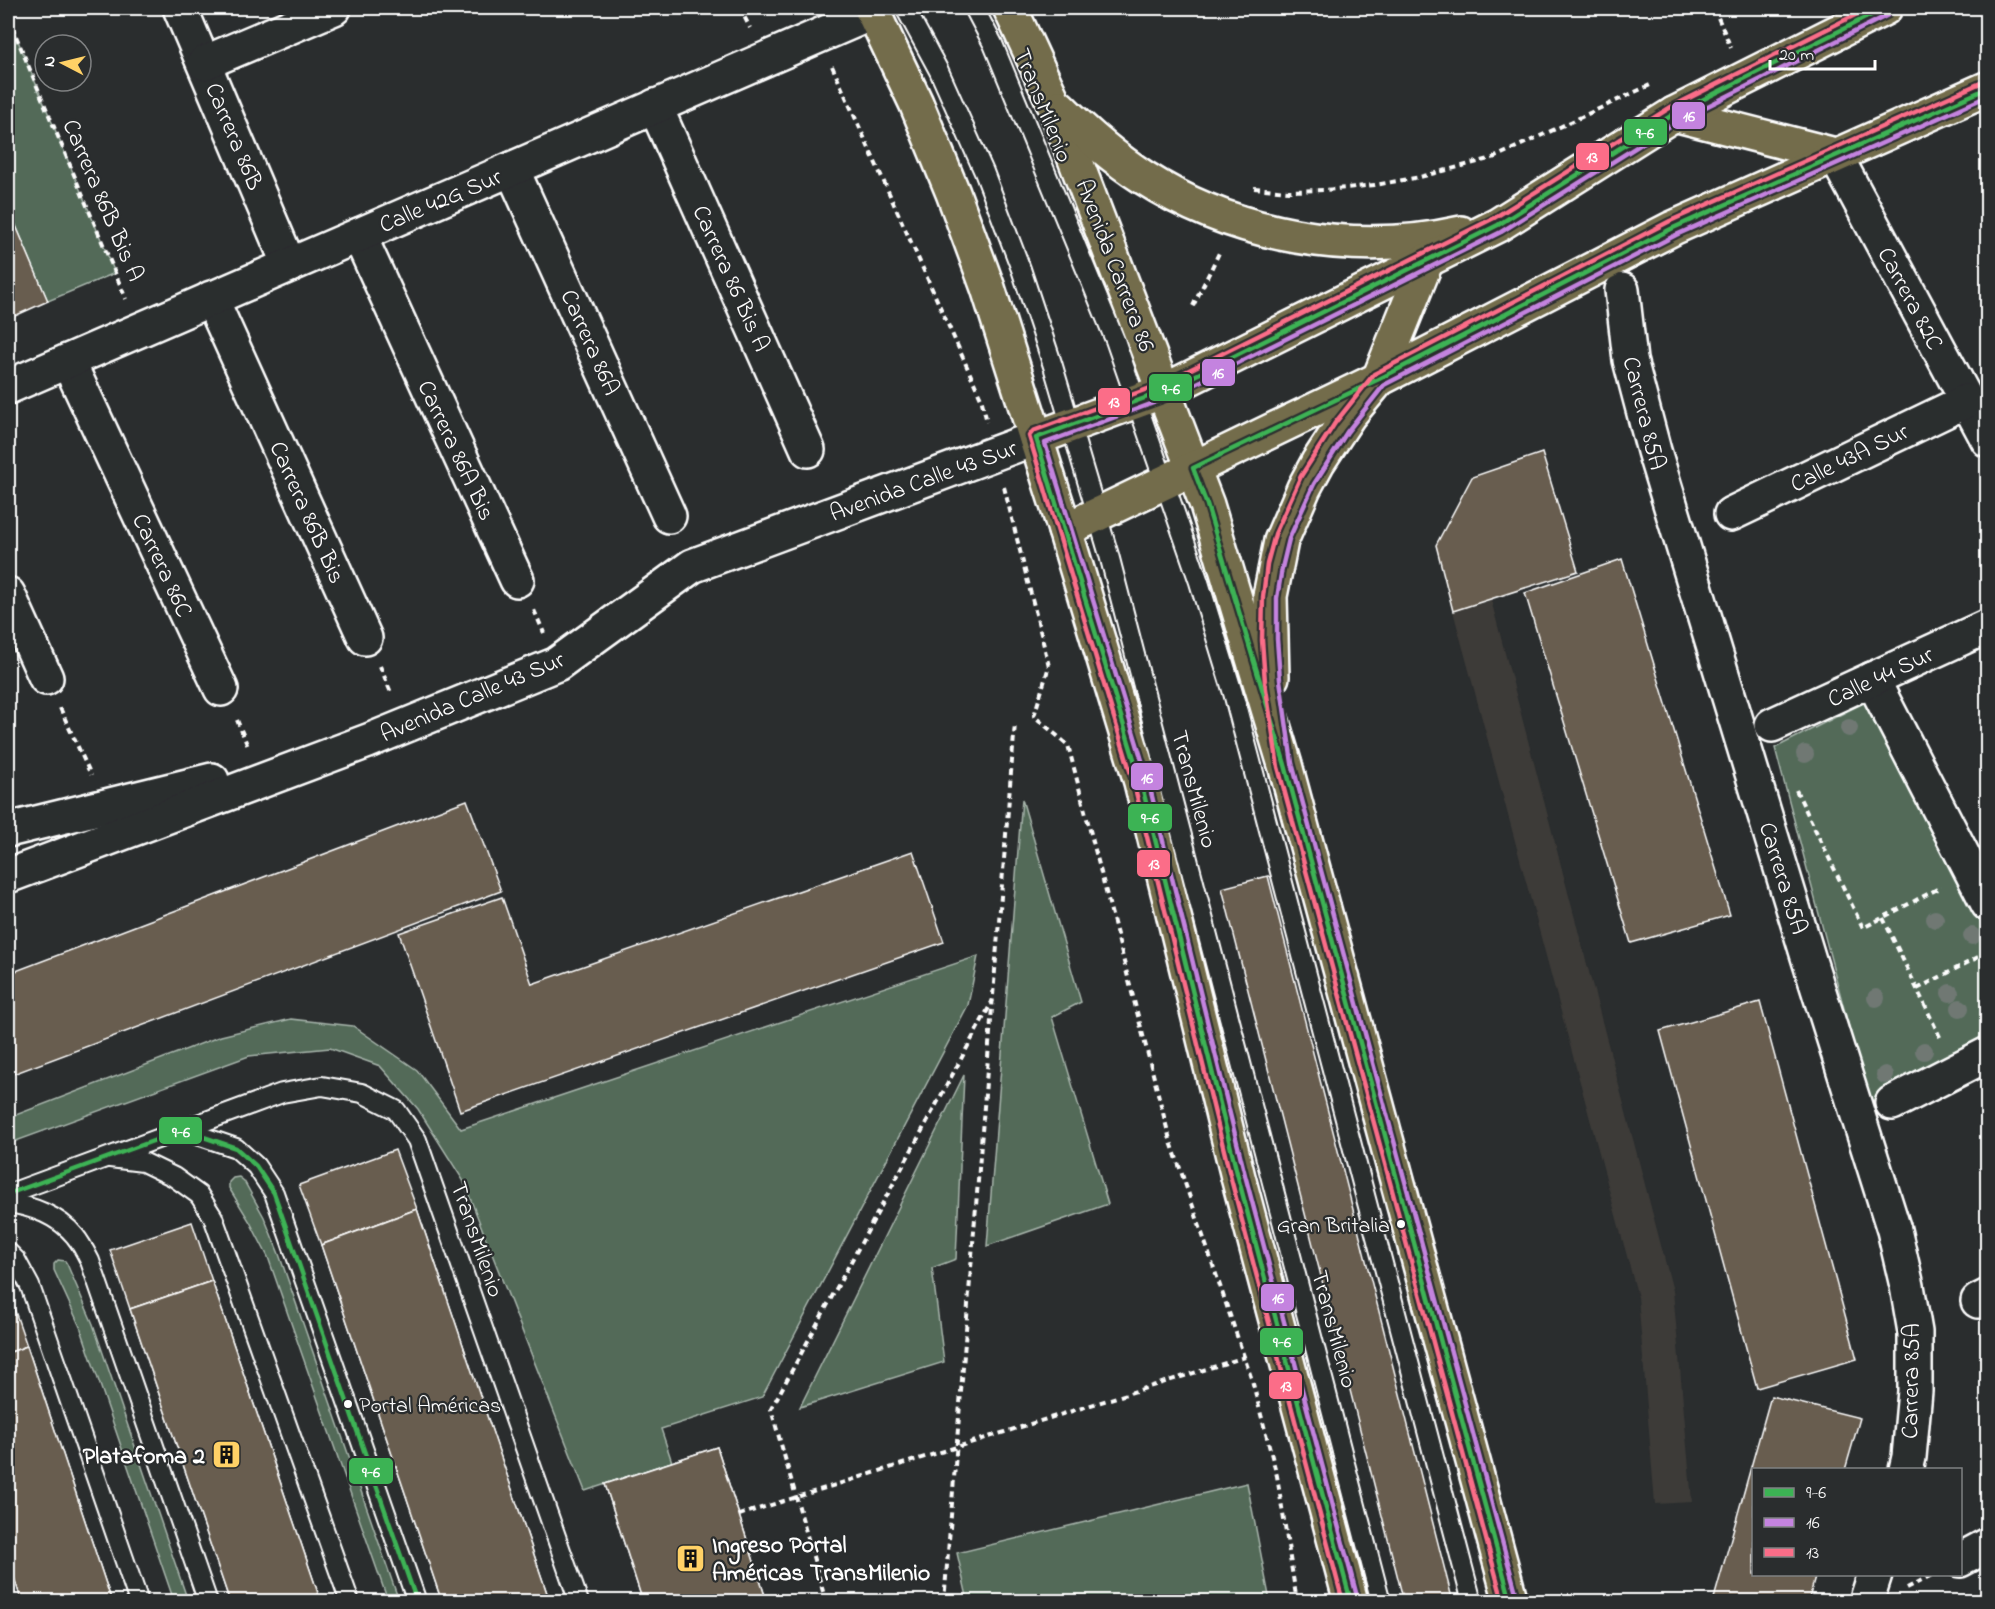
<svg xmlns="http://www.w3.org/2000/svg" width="1995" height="1609" viewBox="0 0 1995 1609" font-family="'Indie Flower',sans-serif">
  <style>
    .built { fill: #3d3b38 }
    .green { fill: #526b59; stroke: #a8b5ac; stroke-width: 1.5 }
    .building { fill: #685d4f; stroke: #fff; stroke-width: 1.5 }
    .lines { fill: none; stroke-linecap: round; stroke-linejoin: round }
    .lane-casing { stroke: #fff; stroke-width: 22 }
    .street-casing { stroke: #fff; stroke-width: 38 }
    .secondary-casing { stroke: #fff; stroke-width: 38 }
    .primary-casing { stroke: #fff; stroke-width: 38 }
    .path { stroke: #fff; stroke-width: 4; stroke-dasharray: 6 4.5; stroke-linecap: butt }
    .lane { stroke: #2a2d2e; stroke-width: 18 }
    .street { stroke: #2a2d2e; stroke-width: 33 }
    .secondary { stroke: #2a2d2e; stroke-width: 33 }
    .primary { stroke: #736c4b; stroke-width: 33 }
    .bus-1-casing { stroke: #2a2d2e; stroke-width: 9 }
    .bus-2-casing { stroke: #2a2d2e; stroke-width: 9 }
    .bus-3-casing { stroke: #2a2d2e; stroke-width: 9 }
    .bus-1 { stroke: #3cb354; stroke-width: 4.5 }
    .bus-2 { stroke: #c483df; stroke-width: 4.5 }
    .bus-3 { stroke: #fb6d88; stroke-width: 4.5 }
    .tree { fill: #6f7873 }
    .bus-dot { fill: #fff; stroke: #2a2d2e; stroke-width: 2 }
    .labels { text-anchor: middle; stroke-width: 4.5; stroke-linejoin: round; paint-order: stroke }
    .bus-label { font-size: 22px; fill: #fff; stroke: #2a2d2e; text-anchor: end }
    .street-label { font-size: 24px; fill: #fff; stroke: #2a2d2e }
    .poi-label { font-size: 24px; font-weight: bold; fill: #fff; stroke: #2a2d2e; text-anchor: end }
    .line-badge { stroke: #2a2d2e; stroke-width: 2 }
    .badge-label { font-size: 16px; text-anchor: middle; font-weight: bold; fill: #fff }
  </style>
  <rect width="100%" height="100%" fill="#2a2d2e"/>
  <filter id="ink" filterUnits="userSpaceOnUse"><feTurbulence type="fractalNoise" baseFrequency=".0167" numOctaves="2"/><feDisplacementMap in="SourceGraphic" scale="12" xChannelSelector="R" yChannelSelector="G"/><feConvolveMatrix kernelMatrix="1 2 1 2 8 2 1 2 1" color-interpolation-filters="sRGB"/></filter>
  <g filter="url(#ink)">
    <path class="built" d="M1491 600 1673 1291 1692 1502 1655 1504 1638 1297 1453 611Z"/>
    <g class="green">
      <path d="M8 17 115 273 48 301 8 207Z"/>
      <path d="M1869 700 1987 934V1040L1869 1103 1775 748Z"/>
      <path d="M1022 799 1081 1002 1052 1017 1108 1204 987 1246Z"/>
      <path d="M978 956 968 1005 762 1397 661 1429 672 1462 585 1491 463 1180 418 1109 380 1066 330 1048 249 1056 8 1144V1118L221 1036 291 1019 353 1026 417 1070 461 1129Z"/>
      <path d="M964 1075 956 1259 932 1268 944 1362 800 1407Z"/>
      <path d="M239 1177 244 1181 264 1217 279 1254 399 1601H388L268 1257 250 1222 229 1188V1182L233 1178Z"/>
      <path d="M58 1260 65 1261 67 1264 93 1324 188 1601H174L81 1329 54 1270V1264Z"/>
      <path d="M1247 1483 1270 1601H968L957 1553Z"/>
    </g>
    <g class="building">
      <path d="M8 207 48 301 8 319Z"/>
      <path d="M1542 453 1578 571 1453 611 1436 545 1472 477Z"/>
      <path d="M1622 559 1730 915 1631 943 1525 593Z"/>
      <path d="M467 800 501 891 8 1076V974Z"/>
      <path d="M913 851 944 942 460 1111 399 933 502 897 532 984Z"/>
      <path d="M1268 876 1453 1602H1404L1222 888Z"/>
      <path d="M1760 1002 1857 1359 1757 1388 1660 1031Z"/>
      <path d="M395 1150 417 1209 321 1245 299 1185Z"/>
      <path d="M417 1209 550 1602H442L321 1245Z"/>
      <path d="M417 1209 550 1602H442L321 1245Z"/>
      <path d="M192 1222 212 1281 130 1309 110 1250Z"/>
      <path d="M212 1281 321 1602H230L130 1309Z"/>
      <path d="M212 1281 321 1602H230L130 1309Z"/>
      <path d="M8 1291 27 1346 8 1353Z"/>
      <path d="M27 1346 112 1602H22L8 1559V1353Z"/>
      <path d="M27 1346 112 1602H22L8 1559V1353Z"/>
      <path d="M1771 1396 1860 1418 1845 1470H1754V1574H1816L1808 1602H1713Z"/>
      <path d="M717 1447 767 1602H643L605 1484Z"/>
      <path d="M717 1447 767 1602H643L605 1484Z"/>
    </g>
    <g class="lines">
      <defs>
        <g id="lane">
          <path d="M905 8 939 71 984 172 1021 269 1053 366 1109 555 1381 1602"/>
          <path d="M974 8 993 44 1115 340 1199 582 1233 693 1472 1602"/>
          <path d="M183 1130 236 1148 256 1166 274 1193 417 1602"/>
          <path d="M110 1158 143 1162 174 1177 199 1195 213 1217 350 1602"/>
          <path d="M8 1194 282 1093 322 1086 362 1093 396 1110 417 1140 579 1602"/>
          <path d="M8 1203C32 1206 59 1216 75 1236 81 1243 86 1253 90 1261L208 1602"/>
          <path d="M8 1252 16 1260 30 1286 139 1602"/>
        </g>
        <g id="street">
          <path d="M180 8 289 265"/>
          <path d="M204 63 334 8"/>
          <path d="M655 106 808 450"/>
          <path d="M1835 155 1988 440"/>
          <path d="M512 169 669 516"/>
          <path d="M359 235 517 580"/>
          <path d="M211 298 365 638"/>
          <path d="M68 361 221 689"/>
          <path d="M8 387 874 12"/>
          <path d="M1731 514 1966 401"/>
          <path d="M8 594 46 678"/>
          <path d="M1872 679 1988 904"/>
          <path d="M1772 725 1988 626"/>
          <path d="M1892 1103 1988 1054"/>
          <path d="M1978 1301 1988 1296"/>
          <path d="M1960 1560 1988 1545"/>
        </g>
        <g id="secondary">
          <path d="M1622 290 1630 360 1654 451 1809 960 1894 1230 1907 1286 1915 1332V1391L1909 1457 1906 1470"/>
          <path d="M8 830 212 780"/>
          <path d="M8 876 368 741 557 664 692 566 1036 438"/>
          <path d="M1866 1602 1875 1574"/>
        </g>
        <g id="primary">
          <path d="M871 8 916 103 953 193 988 288 1065 530 1141 782 1238 1177 1351 1602"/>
          <path d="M1010 8 1052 99 1207 505 1285 765 1511 1602"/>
          <path d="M1059 107C1085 133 1112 157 1143 177 1235 236 1354 257 1461 233"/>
          <path d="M1674 114 1835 155"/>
          <path d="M1036 438 1164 391 1498 225 1674 114 1885 8"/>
          <path d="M1065 530 1379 379 1673 228 1988 88"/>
          <path d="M1272 677 1270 596 1281 541 1304 488 1318 462 1349 415 1379 379 1427 260"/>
        </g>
      </defs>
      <use href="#lane" class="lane-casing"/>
      <use href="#street" class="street-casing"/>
      <use href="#secondary" class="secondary-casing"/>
      <use href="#primary" class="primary-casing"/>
      <g class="path">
        <path d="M740 8 750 28"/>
        <path d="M1714 8 1731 48"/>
        <path d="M8 17 126 299"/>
        <path d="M832 66 981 398 987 422"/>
        <path d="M1254 188 1288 191 1326 190 1375 185 1420 177 1493 158 1650 85"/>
        <path d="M1193 306 1220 251"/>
        <path d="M1004 487 1049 666 1034 716 1068 745 1169 1136 1252 1380 1277 1476 1297 1602"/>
        <path d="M534 610 544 633"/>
        <path d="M380 666 392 695"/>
        <path d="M60 708 91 775"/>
        <path d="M237 720 249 749"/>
        <path d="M1796 790 1863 928 1941 887"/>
        <path d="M1883 918 1941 1039"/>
        <path d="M1917 989 1988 952"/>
        <path d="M739 1515 1245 1357"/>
        <path d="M1907 1588 1932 1575"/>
        <path d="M826 1602 771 1409 993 1000"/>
        <path d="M944 1602 1015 723"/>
      </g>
      <use href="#lane" class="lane"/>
      <use href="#street" class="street"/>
      <use href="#secondary" class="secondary"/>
      <use href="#primary" class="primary"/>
      <defs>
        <g id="bus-1">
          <path d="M8 1194 183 1130 236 1148 256 1166 274 1193 417 1602"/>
          <path d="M1351 1602 1238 1177 1141 782 1036 438 1164 391 1498 225 1674 114 1885 8"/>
          <path d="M1511 1602 1285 765 1207 505 1193 468 1379 379 1673 228 1988 88"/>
        </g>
        <g id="bus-2">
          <path d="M1358 1600 1245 1175 1148 780 1045 443 1167 398 1501 232 1678 121 1888 15"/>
          <path d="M1518 1600 1292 763 1280 680 1277 639V598L1282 568 1289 539 1314 484 1347 432 1384 385 1676 235 1988 96"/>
        </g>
        <g id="bus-3">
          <path d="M1343 1602 1231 1179 1134 784 1029 436 1033 431 1161 384 1494 218 1671 107 1869 8"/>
          <path d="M1503 1602 1278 767 1265 682 1262 640 1263 597 1267 564 1275 534 1301 476 1335 423 1374 374 1670 221 1985 81"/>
        </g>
      </defs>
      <use href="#bus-1" class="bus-1-casing"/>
      <use href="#bus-2" class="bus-2-casing"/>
      <use href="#bus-3" class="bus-3-casing"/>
      <use href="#bus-1" class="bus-1"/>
      <use href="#bus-2" class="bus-2"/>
      <use href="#bus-3" class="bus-3"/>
    </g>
    <g class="tree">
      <circle cx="1849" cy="728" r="9"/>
      <circle cx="1805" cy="754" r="9"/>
      <circle cx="1935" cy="919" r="9"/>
      <circle cx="1972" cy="936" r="9"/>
      <circle cx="1950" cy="993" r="9"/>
      <circle cx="1876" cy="998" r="9"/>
      <circle cx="1960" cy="1008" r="9"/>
      <circle cx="1924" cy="1051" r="9"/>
      <circle cx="1885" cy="1075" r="9"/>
    </g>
  </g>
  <defs>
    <symbol id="building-square" viewBox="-11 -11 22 22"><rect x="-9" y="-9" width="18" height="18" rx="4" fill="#ffd166" stroke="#2a2d2e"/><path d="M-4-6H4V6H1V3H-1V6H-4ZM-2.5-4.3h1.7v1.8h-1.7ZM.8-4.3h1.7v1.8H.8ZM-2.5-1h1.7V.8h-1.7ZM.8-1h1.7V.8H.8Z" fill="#111"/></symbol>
  </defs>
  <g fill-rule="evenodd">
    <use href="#building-square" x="210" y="1438" width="33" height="33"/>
    <use href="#building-square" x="674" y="1542" width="33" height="33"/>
  </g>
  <g class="bus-dot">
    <circle cx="1401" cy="1224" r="5"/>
    <circle cx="348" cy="1404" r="5"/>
  </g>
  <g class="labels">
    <g class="bus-label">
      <text x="1390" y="1232">Gran Britalia</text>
      <text x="359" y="1412" text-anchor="start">Portal Américas</text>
    </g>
    <g class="street-label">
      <text transform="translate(1044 105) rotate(68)" y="8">TransMilenio</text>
      <text transform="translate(235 136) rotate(67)" y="8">Carrera 86B</text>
      <text transform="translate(104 200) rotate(67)" y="8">Carrera 86B Bis A</text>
      <text transform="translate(440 200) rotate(-23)" y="8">Calle 42G Sur</text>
      <text transform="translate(1116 265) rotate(69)" y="8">Avenida Carrera 86</text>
      <text transform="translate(732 278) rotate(66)" y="8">Carrera 86 Bis A</text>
      <text transform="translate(1911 298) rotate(62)" y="8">Carrera 82C</text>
      <text transform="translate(591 342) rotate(66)" y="8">Carrera 86A</text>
      <text transform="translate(1645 413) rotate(76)" y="8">Carrera 85A</text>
      <text transform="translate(457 450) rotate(65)" y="8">Carrera 86A Bis</text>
      <text transform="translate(1849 457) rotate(-26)" y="8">Calle 43A Sur</text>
      <text transform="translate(923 480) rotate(-20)" y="8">Avenida Calle 43 Sur</text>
      <text transform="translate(308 512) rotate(66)" y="8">Carrera 86B Bis</text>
      <text transform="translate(163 565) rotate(65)" y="8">Carrera 86C</text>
      <text transform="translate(1880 676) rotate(-25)" y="8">Calle 44 Sur</text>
      <text transform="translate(472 696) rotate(-23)" y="8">Avenida Calle 43 Sur</text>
      <text transform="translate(1195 789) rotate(75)" y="8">TransMilenio</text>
      <text transform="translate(1784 878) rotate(73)" y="8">Carrera 85A</text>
      <text transform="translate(478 1239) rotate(71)" y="8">TransMilenio</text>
      <text transform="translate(1335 1329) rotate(75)" y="8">TransMilenio</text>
      <text transform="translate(1910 1381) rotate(-89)" y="8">Carrera 85A</text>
    </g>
    <g class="poi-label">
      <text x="205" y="1463">Platafoma 2</text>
      <text x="712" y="1552" text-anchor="start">Ingreso Portal<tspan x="712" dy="28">Américas TransMilenio</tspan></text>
    </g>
  </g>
  <g class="line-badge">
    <rect x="1671" y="101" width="35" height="29" rx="6" fill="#c483df"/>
    <rect x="1623" y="118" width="45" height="28" rx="6" fill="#3cb354"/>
    <rect x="1575" y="142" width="35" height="29" rx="6" fill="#fb6d88"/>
    <rect x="1201" y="358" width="35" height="29" rx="6" fill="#c483df"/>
    <rect x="1148" y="373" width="45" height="29" rx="6" fill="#3cb354"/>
    <rect x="1097" y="387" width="34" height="29" rx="6" fill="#fb6d88"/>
    <rect x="1130" y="762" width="34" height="29" rx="6" fill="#c483df"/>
    <rect x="1127" y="803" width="46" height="29" rx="6" fill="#3cb354"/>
    <rect x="1136" y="849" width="35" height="29" rx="6" fill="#fb6d88"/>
    <rect x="158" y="1116" width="45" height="29" rx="6" fill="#3cb354"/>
    <rect x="1260" y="1283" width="35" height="29" rx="6" fill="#c483df"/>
    <rect x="1259" y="1327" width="45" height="29" rx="6" fill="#3cb354"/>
    <rect x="1268" y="1371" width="35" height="29" rx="6" fill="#fb6d88"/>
    <rect x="348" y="1457" width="46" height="28" rx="6" fill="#3cb354"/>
  </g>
  <g class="badge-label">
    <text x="1689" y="121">16</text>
    <text x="1645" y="138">9-6</text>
    <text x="1592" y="162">13</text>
    <text x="1218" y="378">16</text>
    <text x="1171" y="394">9-6</text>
    <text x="1114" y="407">13</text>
    <text x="1147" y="783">16</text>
    <text x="1150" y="823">9-6</text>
    <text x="1154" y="869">13</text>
    <text x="181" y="1137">9-6</text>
    <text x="1278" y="1303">16</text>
    <text x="1282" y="1347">9-6</text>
    <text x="1286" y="1391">13</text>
    <text x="371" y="1477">9-6</text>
  </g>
  <rect width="1995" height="1609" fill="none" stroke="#2a2d2e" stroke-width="30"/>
  <rect x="15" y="15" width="1965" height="1579" fill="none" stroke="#fff" stroke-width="2" filter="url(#ink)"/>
  <rect x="1752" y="1468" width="210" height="108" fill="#2a2d2e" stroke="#7f8182" stroke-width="1.5"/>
  <rect x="1764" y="1488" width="30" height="9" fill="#3cb354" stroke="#7f8182" stroke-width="1.5"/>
  <text x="1806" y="1498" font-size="18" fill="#ffffff">9-6</text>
  <rect x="1764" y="1518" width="30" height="9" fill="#c483df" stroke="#7f8182" stroke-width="1.5"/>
  <text x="1806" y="1528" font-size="18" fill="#ffffff">16</text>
  <rect x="1764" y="1548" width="30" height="9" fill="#fb6d88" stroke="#7f8182" stroke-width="1.5"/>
  <text x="1806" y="1558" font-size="18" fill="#ffffff">13</text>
  <g transform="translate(63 63) rotate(277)"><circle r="28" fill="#2a2d2e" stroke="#7f8182" stroke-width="1.5"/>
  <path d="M0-4.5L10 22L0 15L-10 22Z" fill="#ffd166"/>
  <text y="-9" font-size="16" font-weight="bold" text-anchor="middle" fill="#ffffff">N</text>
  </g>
  <path d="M1770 60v9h105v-9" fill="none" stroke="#ffffff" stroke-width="3"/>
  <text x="1779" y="60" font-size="18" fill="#ffffff" stroke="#2a2d2e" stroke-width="4.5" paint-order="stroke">20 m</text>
</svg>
